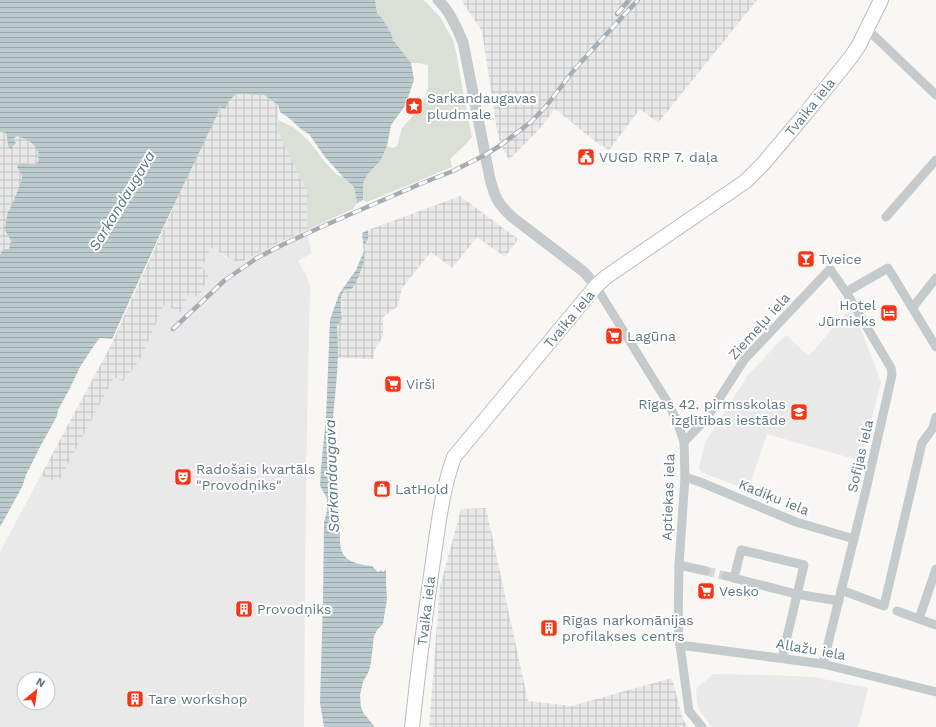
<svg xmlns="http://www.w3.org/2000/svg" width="936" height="727" viewBox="0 0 936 727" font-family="'Work Sans',sans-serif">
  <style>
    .built { fill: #e8e9e8; fill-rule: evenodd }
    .industrial { fill: url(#industrial-grid) }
    .green { fill: #dae0d5 }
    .water { fill: url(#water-rules) }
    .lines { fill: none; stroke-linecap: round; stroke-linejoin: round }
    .minor-tunnel { stroke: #d2d7d8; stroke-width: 9; stroke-dasharray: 9 4.5; stroke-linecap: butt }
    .primary-casing { stroke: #b8bdc0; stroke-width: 16 }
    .minor { stroke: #c5cacd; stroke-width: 9 }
    .tertiary { stroke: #c5cacd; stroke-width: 11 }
    .primary { stroke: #fff; stroke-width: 14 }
    .rail-casing { stroke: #a5adb2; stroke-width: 4.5 }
    .rail { stroke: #fff; stroke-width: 3; stroke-dasharray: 9; stroke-linecap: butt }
    .labels { text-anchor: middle; stroke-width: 4; stroke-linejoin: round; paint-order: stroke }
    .poi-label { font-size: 14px; fill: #607782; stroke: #fff; text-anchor: start }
    .street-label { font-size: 14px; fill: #607782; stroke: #fff }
    .water-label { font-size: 15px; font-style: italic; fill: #5a777d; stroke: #fff }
  </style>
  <defs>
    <pattern id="industrial-grid" width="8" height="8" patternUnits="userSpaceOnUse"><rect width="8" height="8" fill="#e8e9e8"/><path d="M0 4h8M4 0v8" fill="none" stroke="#bfc2c1"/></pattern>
    <pattern id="water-rules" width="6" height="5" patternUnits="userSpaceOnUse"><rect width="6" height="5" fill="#bbcacd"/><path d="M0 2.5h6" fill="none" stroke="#9ba9ac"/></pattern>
  </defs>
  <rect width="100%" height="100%" fill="#f8f7f4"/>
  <g class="built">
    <path d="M307 230 311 251 312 253 298 261 306 275 310 285 306 474 304 727H0V552L41 475 58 483 114 376 124 380 140 360 164 305 189 293 199 298 210 272 202 268 211 248 227 258 282 241ZM24 679H48V703H24Z"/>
    <path d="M847 312 855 314 881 382 861 461 767 434 748 490 701 472 699 468 705 443 748 375 786 335 809 356Z"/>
    <path d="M713 674 767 675 813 677 868 688 859 725H858L857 727H712L700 711 697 702 696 689Z"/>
  </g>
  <g class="industrial">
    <path d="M461 0H757L658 123 640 109 609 150 602 145 601 146 555 109 542 126 509 160 501 145 497 131 482 31Z"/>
    <path d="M236 94 264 95 278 105V132L308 193 307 230 282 241 239 263 211 248 202 268 210 272 199 298 189 293 181 312 164 305 140 360 123 381 114 377 58 483 41 475 110 347 219 107 225 109 229 101Z"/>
    <path d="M0 126 44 139 47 174 0 282Z"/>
    <path d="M460 196 518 239 505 257 477 237 452 268 431 252 402 288 398 306 383 317V337L375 349 373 359 337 358 338 337 337 326 342 319 341 305 342 293 344 290 352 289 363 264 364 246 368 239V230Z"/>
    <path d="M486 508 528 701 571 706 672 678 683 720 688 727H429L440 587 461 509Z"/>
  </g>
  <g class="green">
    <path d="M375 0H423L427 3 440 17 453 40 456 52 464 97 472 137 466 144 450 159 452 167 367 202 363 200V183L368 174 381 160 387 146 393 148 397 146 402 128 422 106 428 88V65L418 63H411L393 40 391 33 382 18 377 13Z"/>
    <path d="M278 120 293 127 309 141 324 161 337 175 343 177 351 184 354 187 357 203 353 209 307 230 308 193 278 132Z"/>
  </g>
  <g class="water">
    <path d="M0 0H375L377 13 382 18 391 33 393 40 411 63 414 80 405 106 391 125 387 146 381 160 368 174 363 183V200L357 203 354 187 351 184 343 177 325 157 309 134 302 130 289 118 280 112 278 105 264 95 236 94 229 101 225 109 219 107 218 113 163 228 112 339 100 338 95 344 80 367 69 390 58 410 57 416 41 445 26 475 22 487 0 527V255L3 250 9 249 11 241 5 230 6 221 8 212 12 205 22 179V175L17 167 18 165 23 163 34 165 38 162C38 159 39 155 38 152 35 143 25 138 17 136L13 139 16 143 10 149C6 143 9 138 5 132L0 131Z"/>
    <path d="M368 230V239L364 246C367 260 359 277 352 289L344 290C339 298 341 310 342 319L337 326C341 367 332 408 331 449 330 472 338 493 340 516 341 527 338 541 342 552 347 563 362 565 372 566L378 572 381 570 383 572 386 569V583L387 599 383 624 377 630 374 636 371 662 369 671 363 682 360 695 361 707 364 714 375 727H324L320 703 323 599 324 522 327 511V498L320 486 321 468 326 418 330 320 339 294 356 270 364 251 362 233Z"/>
  </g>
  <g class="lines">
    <path class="minor-tunnel" d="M706 571 726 576"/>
    <defs>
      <path id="primary" d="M412 727C418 672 425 616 433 561 438 527 442 490 454 457L596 286 606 277 746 181 763 164 806 113 851 57 859 45 881 0"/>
    </defs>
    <use href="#primary" class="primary-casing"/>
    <g class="minor">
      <path d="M867 29 936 95"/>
      <path d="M886 217 936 160"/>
      <path d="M596 286 603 298 668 403 677 421 684 442 685 477 679 565 678 627 680 645 689 711 702 727"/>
      <path d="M846 292 888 268 936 347"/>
      <path d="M913 307 936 278"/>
      <path d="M684 442 706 419 744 360 830 269 846 292 891 368 892 375 865 494 823 664"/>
      <path d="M685 477 700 482 796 522 854 539"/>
      <path d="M679 565 706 571"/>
      <path d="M936 569 919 619 936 625"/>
      <path d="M726 576 796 594 839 601"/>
      <path d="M734 578 741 550 804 565 782 658"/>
      <path d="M841 590 884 606 922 443 933 428 936 417"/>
      <path d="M897 611 919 619"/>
      <path d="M680 645 823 664 936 692"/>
    </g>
    <path class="tertiary" d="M438 0C450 11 456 27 463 42L490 179C495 198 498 204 512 217L584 272 596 286"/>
    <use href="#primary" class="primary"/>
    <defs>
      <g id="rail">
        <path d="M617 14 629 0"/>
        <path d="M173 329 225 280 257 258 282 245 321 227 420 184 453 171 485 155 501 145 532 121 547 105 574 70 601 40 638 0"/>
      </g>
    </defs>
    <use href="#rail" class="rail-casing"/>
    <use href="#rail" class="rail"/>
  </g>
  <defs>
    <symbol id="sight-square" viewBox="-11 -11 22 22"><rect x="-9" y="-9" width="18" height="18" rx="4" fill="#f43518" stroke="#fff"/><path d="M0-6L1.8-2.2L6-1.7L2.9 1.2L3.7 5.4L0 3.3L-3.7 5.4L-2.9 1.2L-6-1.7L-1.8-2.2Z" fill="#fff"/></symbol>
    <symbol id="civic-square" viewBox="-11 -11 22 22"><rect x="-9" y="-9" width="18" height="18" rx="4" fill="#f43518" stroke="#fff"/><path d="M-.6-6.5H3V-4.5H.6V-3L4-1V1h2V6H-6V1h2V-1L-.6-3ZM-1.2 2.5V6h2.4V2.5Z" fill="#fff"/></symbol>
    <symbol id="bar-square" viewBox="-11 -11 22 22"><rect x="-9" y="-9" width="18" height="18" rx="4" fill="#f43518" stroke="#fff"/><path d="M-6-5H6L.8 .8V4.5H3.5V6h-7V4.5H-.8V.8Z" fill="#fff"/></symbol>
    <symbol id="hotel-square" viewBox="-11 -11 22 22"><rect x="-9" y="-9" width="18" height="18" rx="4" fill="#f43518" stroke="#fff"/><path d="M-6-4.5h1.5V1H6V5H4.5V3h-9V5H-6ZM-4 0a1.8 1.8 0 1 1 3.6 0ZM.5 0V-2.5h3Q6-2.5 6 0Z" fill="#fff"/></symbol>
    <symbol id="supermarket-square" viewBox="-11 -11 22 22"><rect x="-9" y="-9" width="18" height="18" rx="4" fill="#f43518" stroke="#fff"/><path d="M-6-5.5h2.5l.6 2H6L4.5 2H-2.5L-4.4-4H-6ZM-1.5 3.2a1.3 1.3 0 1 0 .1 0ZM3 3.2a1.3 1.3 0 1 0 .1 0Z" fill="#fff"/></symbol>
    <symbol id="school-square" viewBox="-11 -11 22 22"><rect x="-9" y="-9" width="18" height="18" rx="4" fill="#f43518" stroke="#fff"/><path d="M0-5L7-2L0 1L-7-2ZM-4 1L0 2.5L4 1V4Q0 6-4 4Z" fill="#fff"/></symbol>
    <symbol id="theatre-square" viewBox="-11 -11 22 22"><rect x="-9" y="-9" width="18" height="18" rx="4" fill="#f43518" stroke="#fff"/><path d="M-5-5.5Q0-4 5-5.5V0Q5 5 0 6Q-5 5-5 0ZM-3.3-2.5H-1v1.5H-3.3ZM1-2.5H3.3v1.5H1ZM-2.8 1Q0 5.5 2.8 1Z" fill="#fff"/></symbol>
    <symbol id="shop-square" viewBox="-11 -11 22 22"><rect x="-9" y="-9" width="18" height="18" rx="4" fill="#f43518" stroke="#fff"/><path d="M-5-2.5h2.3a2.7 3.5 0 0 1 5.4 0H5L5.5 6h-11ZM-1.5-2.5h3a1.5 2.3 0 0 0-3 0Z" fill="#fff"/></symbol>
    <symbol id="building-square" viewBox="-11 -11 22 22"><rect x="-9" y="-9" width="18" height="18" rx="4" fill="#f43518" stroke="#fff"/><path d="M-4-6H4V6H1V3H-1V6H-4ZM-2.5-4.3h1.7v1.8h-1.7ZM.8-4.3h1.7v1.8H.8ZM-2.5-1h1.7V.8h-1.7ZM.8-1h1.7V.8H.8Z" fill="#fff"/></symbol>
  </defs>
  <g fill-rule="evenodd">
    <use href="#sight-square" x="404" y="96" width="20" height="20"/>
    <use href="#civic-square" x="576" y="147" width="20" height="20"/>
    <use href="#bar-square" x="796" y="249" width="20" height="20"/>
    <use href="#hotel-square" x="879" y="303" width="20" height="20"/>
    <use href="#supermarket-square" x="604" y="326" width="20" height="20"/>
    <use href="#supermarket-square" x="383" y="374" width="20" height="20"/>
    <use href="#school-square" x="789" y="402" width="20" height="20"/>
    <use href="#theatre-square" x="173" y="467" width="20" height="20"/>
    <use href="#shop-square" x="372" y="479" width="20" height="20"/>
    <use href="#supermarket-square" x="696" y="581" width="20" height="20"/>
    <use href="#building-square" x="234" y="599" width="20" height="20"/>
    <use href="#building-square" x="539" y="618" width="20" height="20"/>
    <use href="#building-square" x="125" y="689" width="20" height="20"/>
  </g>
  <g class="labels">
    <g class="poi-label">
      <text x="427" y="103">Sarkandaugavas<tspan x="427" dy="16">pludmale</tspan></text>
      <text x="599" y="162">VUGD RRP 7. daļa</text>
      <text x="819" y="264">Tveice</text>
      <text x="876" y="310" text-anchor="end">Hotel<tspan x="876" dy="16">Jūrnieks</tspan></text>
      <text x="627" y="341">Lagūna</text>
      <text x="406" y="389">Virši</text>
      <text x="786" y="409" text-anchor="end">Rīgas 42. pirmsskolas<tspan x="786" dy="16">izglītības iestāde</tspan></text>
      <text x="196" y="474">Radošais kvartāls<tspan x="196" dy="16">"Provodņiks"</tspan></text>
      <text x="395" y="494">LatHold</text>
      <text x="719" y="596">Vesko</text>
      <text x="257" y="614">Provodņiks</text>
      <text x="562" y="625">Rīgas narkomānijas<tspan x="562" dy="16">profilakses centrs</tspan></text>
      <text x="148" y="704">Tare workshop</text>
    </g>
    <g class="street-label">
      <text transform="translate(810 107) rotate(-51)" y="5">Tvaika iela</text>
      <text transform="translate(569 319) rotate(-50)" y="5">Tvaika iela</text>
      <text transform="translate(759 326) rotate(-48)" y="5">Ziemeļu iela</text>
      <text transform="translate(860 456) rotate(-77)" y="5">Sofijas iela</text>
      <text transform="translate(668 497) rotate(-88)" y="5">Aptiekas iela</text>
      <text transform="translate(774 497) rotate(22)" y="5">Kadiķu iela</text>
      <text transform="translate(426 611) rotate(-83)" y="5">Tvaika iela</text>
      <text transform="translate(811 649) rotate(10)" y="5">Allažu iela</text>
    </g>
    <g class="water-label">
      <text transform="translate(122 201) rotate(-59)" y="5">Sarkandaugava</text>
      <text transform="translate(332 476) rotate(-92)" y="5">Sarkandaugava</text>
    </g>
  </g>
  <g transform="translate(36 691) rotate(29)"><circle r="19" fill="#ffffff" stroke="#bfc9cd"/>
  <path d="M0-3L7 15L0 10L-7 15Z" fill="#f43518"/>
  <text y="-6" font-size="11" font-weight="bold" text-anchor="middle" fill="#607782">N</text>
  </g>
</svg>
